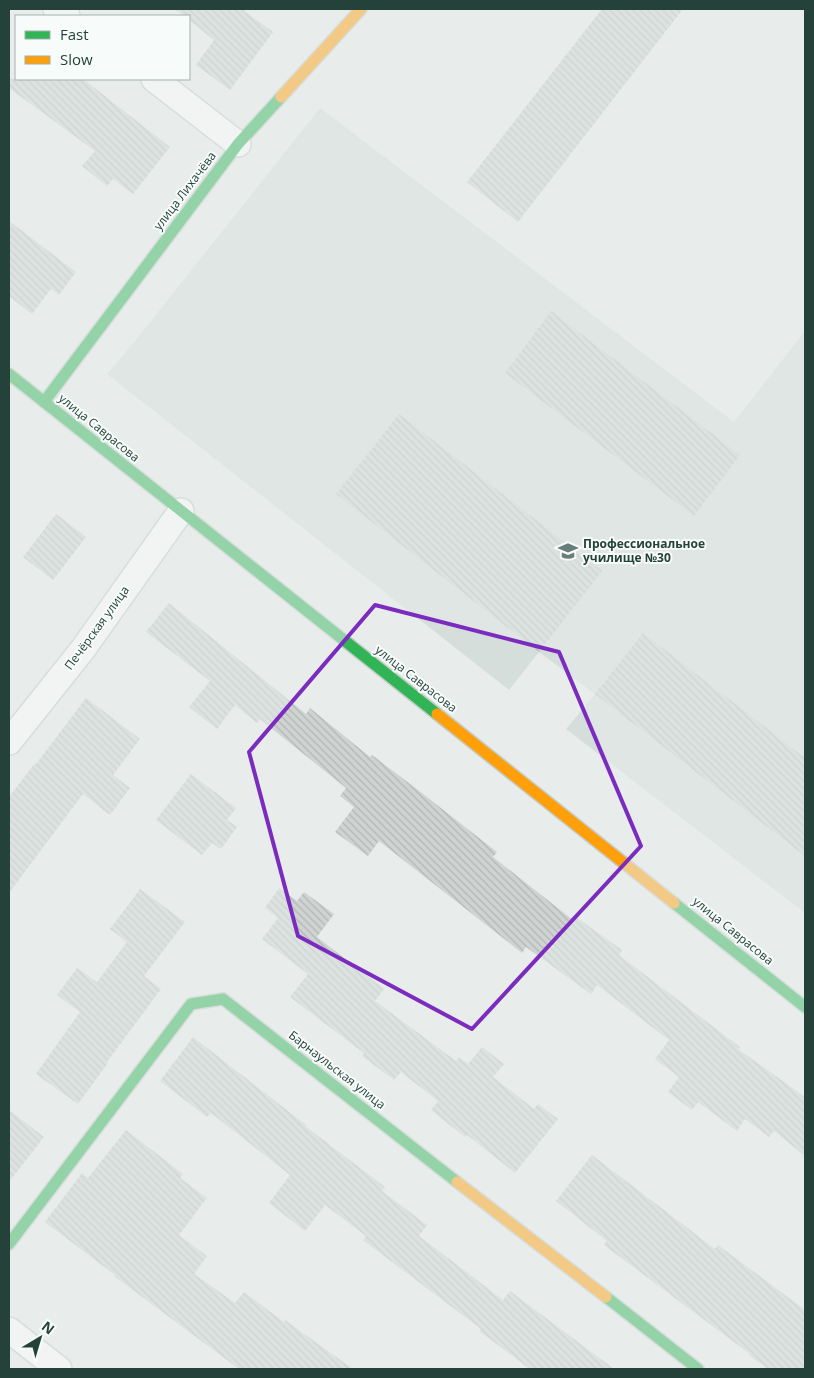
<svg xmlns="http://www.w3.org/2000/svg" width="814" height="1378" viewBox="0 0 814 1378" font-family="'Open Sans',sans-serif">
  <style>
    .built { fill: #d6dedb }
    .building { fill: url(#building-back-hatch) }
    .lines { fill: none; stroke-linecap: round; stroke-linejoin: round }
    .street-casing { stroke: #c5cac8; stroke-width: 28 }
    .fast-casing { stroke: #c3cbc8; stroke-width: 14 }
    .slow-casing { stroke: #c3cbc8; stroke-width: 14 }
    .street { stroke: #fcfcfc; stroke-width: 25 }
    .fast { stroke: #30b455; stroke-width: 11 }
    .slow { stroke: #ff9f0a; stroke-width: 11 }
    .marked { fill: none; stroke: #7b2cbf; stroke-width: 4; stroke-linejoin: round }
    .labels { text-anchor: middle; stroke-width: 4; stroke-linejoin: round; paint-order: stroke }
    .street-label { font-size: 12px; fill: #24423a; stroke: #f7fbf9 }
    .poi-label { font-size: 12px; font-weight: bold; fill: #24423a; stroke: #f7fbf9; text-anchor: start }
  </style>
  <defs>
    <pattern id="building-back-hatch" width="6" height="6" patternUnits="userSpaceOnUse" patternTransform="scale(1.25)"><rect width="6" height="6" fill="#cfd4d2"/><path d="M-1 5l2 2M0 0l6 6M5-1l2 2" fill="none" stroke="#b2b7b5"/></pattern>
  </defs>
  <rect width="100%" height="100%" fill="#e8edeb"/>
  <path class="built" d="M320 108 734 422 805 331V913L566 729 595 694 539 652 509 690 107 374 136 340Z"/>
  <g class="building">
    <path d="M174 9H242L273 32 230 90 196 65 214 40 189 20V16H184Z"/>
    <path d="M602 9H683L518 222 467 182Z"/>
    <path d="M9 79H83L170 147 133 194 113 179 107 186 82 166 95 151 9 88Z"/>
    <path d="M9 221 76 272 59 295 51 289 32 314 9 296Z"/>
    <path d="M551 311 740 455 694 516 505 373Z"/>
    <path d="M399 414 602 571 539 652 336 494Z"/>
    <path d="M56 514 86 537 53 580 23 557Z"/>
    <path d="M169 603 306 714 310 708 370 757 372 755 418 790 497 852 493 857 573 920 576 917 622 950 619 955 740 1047 738 1049 805 1097V1156L774 1131 769 1137 745 1119 737 1131 698 1102 692 1110 668 1092 679 1077 655 1059 669 1040 597 985 591 994 526 947 522 953 379 841 368 856 335 832 354 807 340 796 346 788 260 719 257 723 235 705 217 729 189 707 210 681 146 632Z"/>
    <path d="M643 633 805 758V856L595 694Z"/>
    <path d="M86 698 140 739 113 775 130 788 110 815 83 794 9 893V797L35 763 36 764Z"/>
    <path d="M191 774 236 808 227 820 237 827 221 849 212 843 202 855 156 820Z"/>
    <path d="M279 888 297 901 304 892 334 914 317 937 384 989 375 1001 456 1061 459 1057 468 1064 482 1047 504 1064 493 1077 534 1109 538 1104 558 1119 515 1173 467 1135 465 1137 431 1110 438 1101 401 1072 394 1080 362 1056 364 1053 290 997 308 974 262 939 278 918 265 908Z"/>
    <path d="M140 889 185 922 144 976 161 989 107 1062 108 1063 78 1104 36 1074 80 1012 57 995 77 968 97 982 127 942 110 929Z"/>
    <path d="M193 1037 306 1125 305 1126 385 1187 382 1191 427 1225 419 1236 503 1300 510 1291 614 1369H530L479 1331 481 1329 363 1240 366 1236 325 1205 305 1231 269 1203 290 1175 211 1113 207 1117 160 1081Z"/>
    <path d="M9 1110 44 1137 9 1182Z"/>
    <path d="M126 1130 183 1174 180 1178 207 1198 179 1235 207 1256 194 1274 235 1303 244 1292 284 1322 285 1320 353 1369H239L114 1276 115 1275 45 1222 82 1173 88 1178Z"/>
    <path d="M592 1155 715 1249 718 1245 805 1310V1369H768L749 1355 750 1354 604 1245 607 1241 556 1201Z"/>
  </g>
  <g class="lines">
    <defs>
      <g id="street">
        <path d="M56 9 67 16"/>
        <path d="M154 79 238 144"/>
        <path d="M9 742 83 649 181 511"/>
        <path d="M9 1330 59 1369"/>
      </g>
      <g id="fast">
        <path d="M9 374 437 714"/>
        <path d="M44 402 238 144 281 97"/>
        <path d="M674 903 805 1007"/>
        <path d="M9 1244 191 1004 223 999 457 1182"/>
        <path d="M606 1297 698 1369"/>
      </g>
      <g id="slow">
        <path d="M281 97 361 9"/>
        <path d="M437 714 674 903"/>
        <path d="M457 1182 606 1297"/>
      </g>
    </defs>
    <use href="#street" class="street-casing"/>
    <use href="#fast" class="fast-casing"/>
    <use href="#slow" class="slow-casing"/>
    <use href="#street" class="street"/>
    <use href="#fast" class="fast"/>
    <use href="#slow" class="slow"/>
  </g>
  <path d="M0 0H814V1378H0ZM375 605 559 652 641 846 472 1029 298 936 249 752Z" fill="#e8edeb" fill-opacity=".55" fill-rule="evenodd"/>
  <path class="marked" d="M375 605 559 652 641 846 472 1029 298 936 249 752Z"/>
  <defs>
    <symbol id="university-bare" viewBox="-9 -9 18 18"><path d="M0-5L7-2L0 1L-7-2ZM-4 1L0 2.5L4 1V4Q0 6-4 4Z" fill="#697e78" stroke="#f7fbf9" stroke-width="2.5" paint-order="stroke"/></symbol>
  </defs>
  <g fill-rule="evenodd">
    <use href="#university-bare" x="554" y="537" width="28" height="28"/>
  </g>
  <g class="labels">
    <g class="street-label">
      <text transform="translate(185 191) rotate(-53)" y="4">улица Лихачёва</text>
      <text transform="translate(99 428) rotate(39)" y="4">улица Саврасова</text>
      <text transform="translate(97 628) rotate(-54)" y="4">Печёрская улица</text>
      <text transform="translate(416 679) rotate(38)" y="4">улица Саврасова</text>
      <text transform="translate(733 931) rotate(39)" y="4">улица Саврасова</text>
      <text transform="translate(337 1070) rotate(38)" y="4">Барнаульская улица</text>
    </g>
    <g class="poi-label">
      <text x="583" y="548">Профессиональное<tspan x="583" dy="14">училище №30</tspan></text>
    </g>
  </g>
  <rect width="814" height="1378" fill="none" stroke="#24423a" stroke-width="20"/>
  <rect x="15" y="15" width="175" height="65" fill="#f7fbf9" stroke="#a3b1ad"/>
  <rect x="25" y="31" width="25" height="8" fill="#30b455" stroke="#a3b1ad"/>
  <text x="60" y="40" font-size="15" fill="#24423a">Fast</text>
  <rect x="25" y="56" width="25" height="8" fill="#ff9f0a" stroke="#a3b1ad"/>
  <text x="60" y="65" font-size="15" fill="#24423a">Slow</text>
  <g transform="translate(40 1338) rotate(38)" stroke="#f7fbf9" stroke-width="4" paint-order="stroke">
  <path d="M0-4L9 19L0 12L-9 19Z" fill="#24423a"/>
  <text y="-8" font-size="14" font-weight="bold" text-anchor="middle" fill="#24423a">N</text>
  </g>
</svg>
